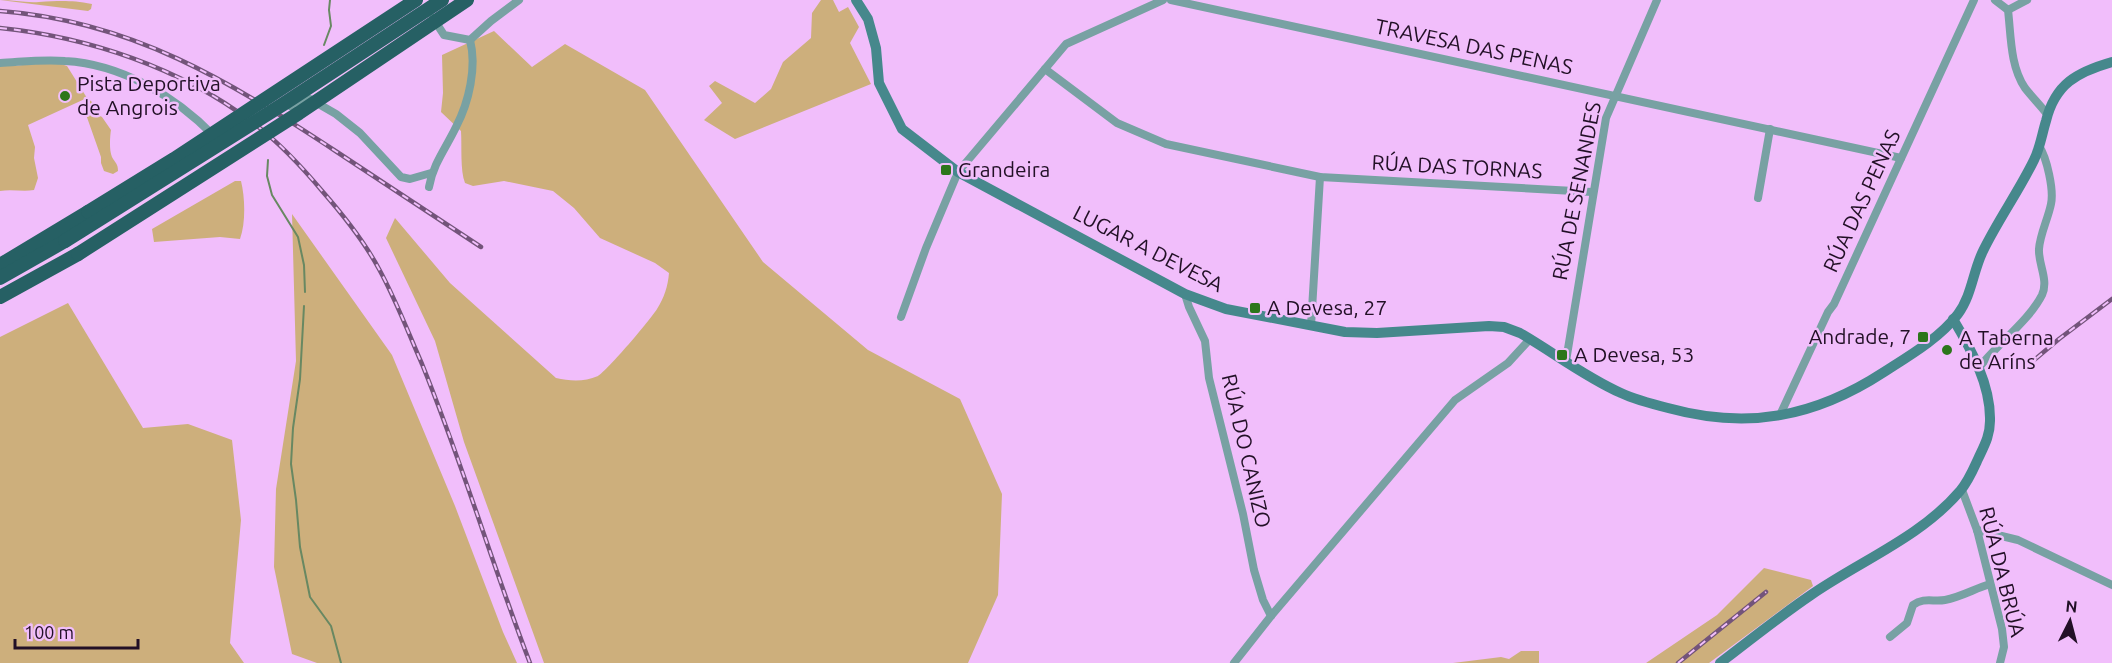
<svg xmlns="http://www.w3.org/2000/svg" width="2112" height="663" viewBox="0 0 2112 663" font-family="Ubuntu,sans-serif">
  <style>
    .green { fill: #cdaf7c }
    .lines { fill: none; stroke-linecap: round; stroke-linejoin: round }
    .stream { stroke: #688862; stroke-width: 2 }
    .street { stroke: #78a1a3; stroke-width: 8 }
    .secondary { stroke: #46888c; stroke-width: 10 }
    .highway { stroke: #266064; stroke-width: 14 }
    .rail-casing { stroke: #73547a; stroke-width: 4.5 }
    .rail { stroke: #f1befb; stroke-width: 2; stroke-dasharray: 7; stroke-linecap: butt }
    .highway-bridge { stroke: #266064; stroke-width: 14 }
    .poi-dot { fill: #2c761b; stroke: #f1befb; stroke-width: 2 }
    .labels { text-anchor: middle; stroke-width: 5; stroke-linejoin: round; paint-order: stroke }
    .street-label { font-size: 21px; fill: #221026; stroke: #f1befb }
    .poi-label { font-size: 21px; fill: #221026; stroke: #f1befb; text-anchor: start }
  </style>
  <rect width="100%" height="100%" fill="#f1befb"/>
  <g class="green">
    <path d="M0 0C13 0 26 3 39 2 60 1 70 0 92 4L91 9 88 11Z"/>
    <path d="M821 0H833L839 12 848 7 859 27 850 43 871 84 735 139 704 120 722 103 709 86 715 81 755 103 771 89 783 62 811 38 812 13Z"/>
    <path d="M494 31 532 67 565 44 645 90 763 262 868 350 960 399 1002 494 998 595 968 663H544L464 442 435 341 386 238 395 218 450 283 556 378C570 381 584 382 598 376 608 370 650 320 657 309 664 298 668 286 669 273L655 263 600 238 574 208 553 191 504 181 473 186 465 183C460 170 462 147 461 131L441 112 443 93 442 55Z"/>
    <path d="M37 63H58L67 66 87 98 28 125 35 147 34 158 38 178 34 190C23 192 12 189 0 191V66H15Z"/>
    <path d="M87 99C94 101 95 107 95 113L102 117 111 130C110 136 109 150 112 157 115 163 118 163 118 171L113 174 104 171 101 163V157L83 106Z"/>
    <path d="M235 181H241C245 197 246 223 240 239L220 237 154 242 152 229Z"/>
    <path d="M292 214 392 355 455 506 503 632 517 663H317L292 654 274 567 276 489 296 361Z"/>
    <path d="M68 303 143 428 188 424 232 440 241 520 230 643 244 663H0V337Z"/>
    <path d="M1764 568 1811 580 1813 586 1709 663H1646L1717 615Z"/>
    <path d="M1521 651H1539V663H1453L1501 657 1509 659Z"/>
  </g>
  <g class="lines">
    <g class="stream">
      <path d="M324 45 331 26 329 10 330 0"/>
      <path d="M268 160 267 176 272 195 298 237 304 265 305 292"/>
      <path d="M304 306 300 379 293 428 291 464 296 500 300 547 310 597 331 626 341 663"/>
    </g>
    <g class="street">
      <path d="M1171 0 1901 158"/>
      <path d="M1995 0 2008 10C2011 35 2010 66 2025 88 2032 97 2040 105 2047 114"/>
      <path d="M2008 10 2027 0"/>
      <path d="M433 18 444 35 470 40 491 21 519 0"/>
      <path d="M0 63C21 62 43 59 65 61 121 64 175 96 214 136"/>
      <path d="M1045 69 1117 123 1166 144 1320 177 1592 192"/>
      <path d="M291 106 310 99 336 114 360 133 401 177 410 179 431 173"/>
      <path d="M429 187C433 164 446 148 456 127 469 102 477 67 470 40"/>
      <path d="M1758 198 1770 129"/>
      <path d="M1185 294 1189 307 1205 341 1209 378 1243 514 1254 570 1263 600 1271 616"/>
      <path d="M901 317 926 248 958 172 1066 44 1163 0"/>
      <path d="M1311 326 1320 177"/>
      <path d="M1566 361 1606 118 1657 0"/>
      <path d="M1978 369C1996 345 2029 321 2042 295 2049 280 2038 264 2039 249 2040 234 2048 219 2051 204 2054 190 2047 158 2039 146"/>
      <path d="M1780 415 1828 312 1834 304 1974 0"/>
      <path d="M1962 490 1977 530 2002 629 2004 647 2000 663"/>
      <path d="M1977 530 2018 540 2112 585"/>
      <path d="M1890 637 1907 623 1913 605C1924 597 1933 602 1945 600 1961 597 1974 589 1990 584"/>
      <path d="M1234 663 1271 616 1455 400 1508 363 1530 339"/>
    </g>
    <g class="secondary">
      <path d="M856 0 868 19 876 48 879 83 902 129 958 172 1185 294 1226 309 1345 332 1377 333 1489 326 1504 327 1520 333C1553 352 1585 377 1621 393 1636 400 1652 404 1668 408 1748 430 1815 417 1884 372 1909 356 1940 338 1958 314 1972 295 1973 271 1983 251 1998 220 2019 191 2034 160 2040 148 2042 134 2046 121 2055 84 2077 72 2112 62"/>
      <path d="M1720 663C1750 640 1780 616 1811 595 1860 561 1921 537 1960 491 1968 482 1973 470 1978 459 1984 446 1990 436 1990 421 1991 385 1971 349 1953 319"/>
    </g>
    <g class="highway">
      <path d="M0 265 88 212"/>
      <path d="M0 278 65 241"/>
      <path d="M0 297 78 254"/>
    </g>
    <defs>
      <g id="rail">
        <path d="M0 11C132 21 229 81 337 152 385 184 433 215 481 247"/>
        <path d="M0 28C88 37 181 68 252 122 279 142 302 167 323 192 344 216 364 241 379 269 396 300 408 332 422 364 462 462 492 564 530 663"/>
        <path d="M2026 367 2059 339 2112 299"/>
        <path d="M1678 663 1766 592"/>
      </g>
    </defs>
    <use href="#rail" class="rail-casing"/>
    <use href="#rail" class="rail"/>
    <g class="highway-bridge">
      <path d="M88 212 174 159 416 0"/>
      <path d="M65 241 285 103 442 0"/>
      <path d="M78 254 299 113 467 0"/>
    </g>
  </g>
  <g class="poi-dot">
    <circle cx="65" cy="96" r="6"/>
    <rect x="940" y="164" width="12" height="12" rx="3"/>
    <rect x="1249" y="302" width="12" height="12" rx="3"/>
    <rect x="1917" y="331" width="12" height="12" rx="3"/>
    <circle cx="1947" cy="350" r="6"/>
    <rect x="1556" y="349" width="12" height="12" rx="3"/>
  </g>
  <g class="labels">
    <g class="street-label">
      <text transform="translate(1474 47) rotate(12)" y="7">TRAVESA DAS PENAS</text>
      <text transform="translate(1457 167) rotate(3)" y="7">RÚA DAS TORNAS</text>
      <text transform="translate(1577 191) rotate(-79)" y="7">RÚA DE SENANDES</text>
      <text transform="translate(1862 201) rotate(-65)" y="7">RÚA DAS PENAS</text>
      <text transform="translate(1148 249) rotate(27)" y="7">LUGAR A DEVESA</text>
      <text transform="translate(1246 451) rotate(77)" y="7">RÚA DO CANIZO</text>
      <text transform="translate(2002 572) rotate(76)" y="7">RÚA DA BRÚA</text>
    </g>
    <g class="poi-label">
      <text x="77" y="91">Pista Deportiva<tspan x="77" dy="24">de Angrois</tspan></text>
      <text x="958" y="177">Grandeira</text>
      <text x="1267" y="315">A Devesa, 27</text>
      <text x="1911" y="344" text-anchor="end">Andrade, 7</text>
      <text x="1959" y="345">A Taberna<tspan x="1959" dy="24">de Aríns</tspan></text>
      <text x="1574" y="362">A Devesa, 53</text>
    </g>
  </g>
  <g transform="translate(2070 621) rotate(6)" stroke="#f1befb" stroke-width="4.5" paint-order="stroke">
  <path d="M0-4.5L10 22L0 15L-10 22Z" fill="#221026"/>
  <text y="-9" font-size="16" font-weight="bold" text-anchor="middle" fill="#221026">N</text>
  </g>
  <path d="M15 639v9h123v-9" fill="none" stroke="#221026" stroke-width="3"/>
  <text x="24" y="639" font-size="18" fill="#221026" stroke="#f1befb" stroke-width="4.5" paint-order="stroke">100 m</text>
</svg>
